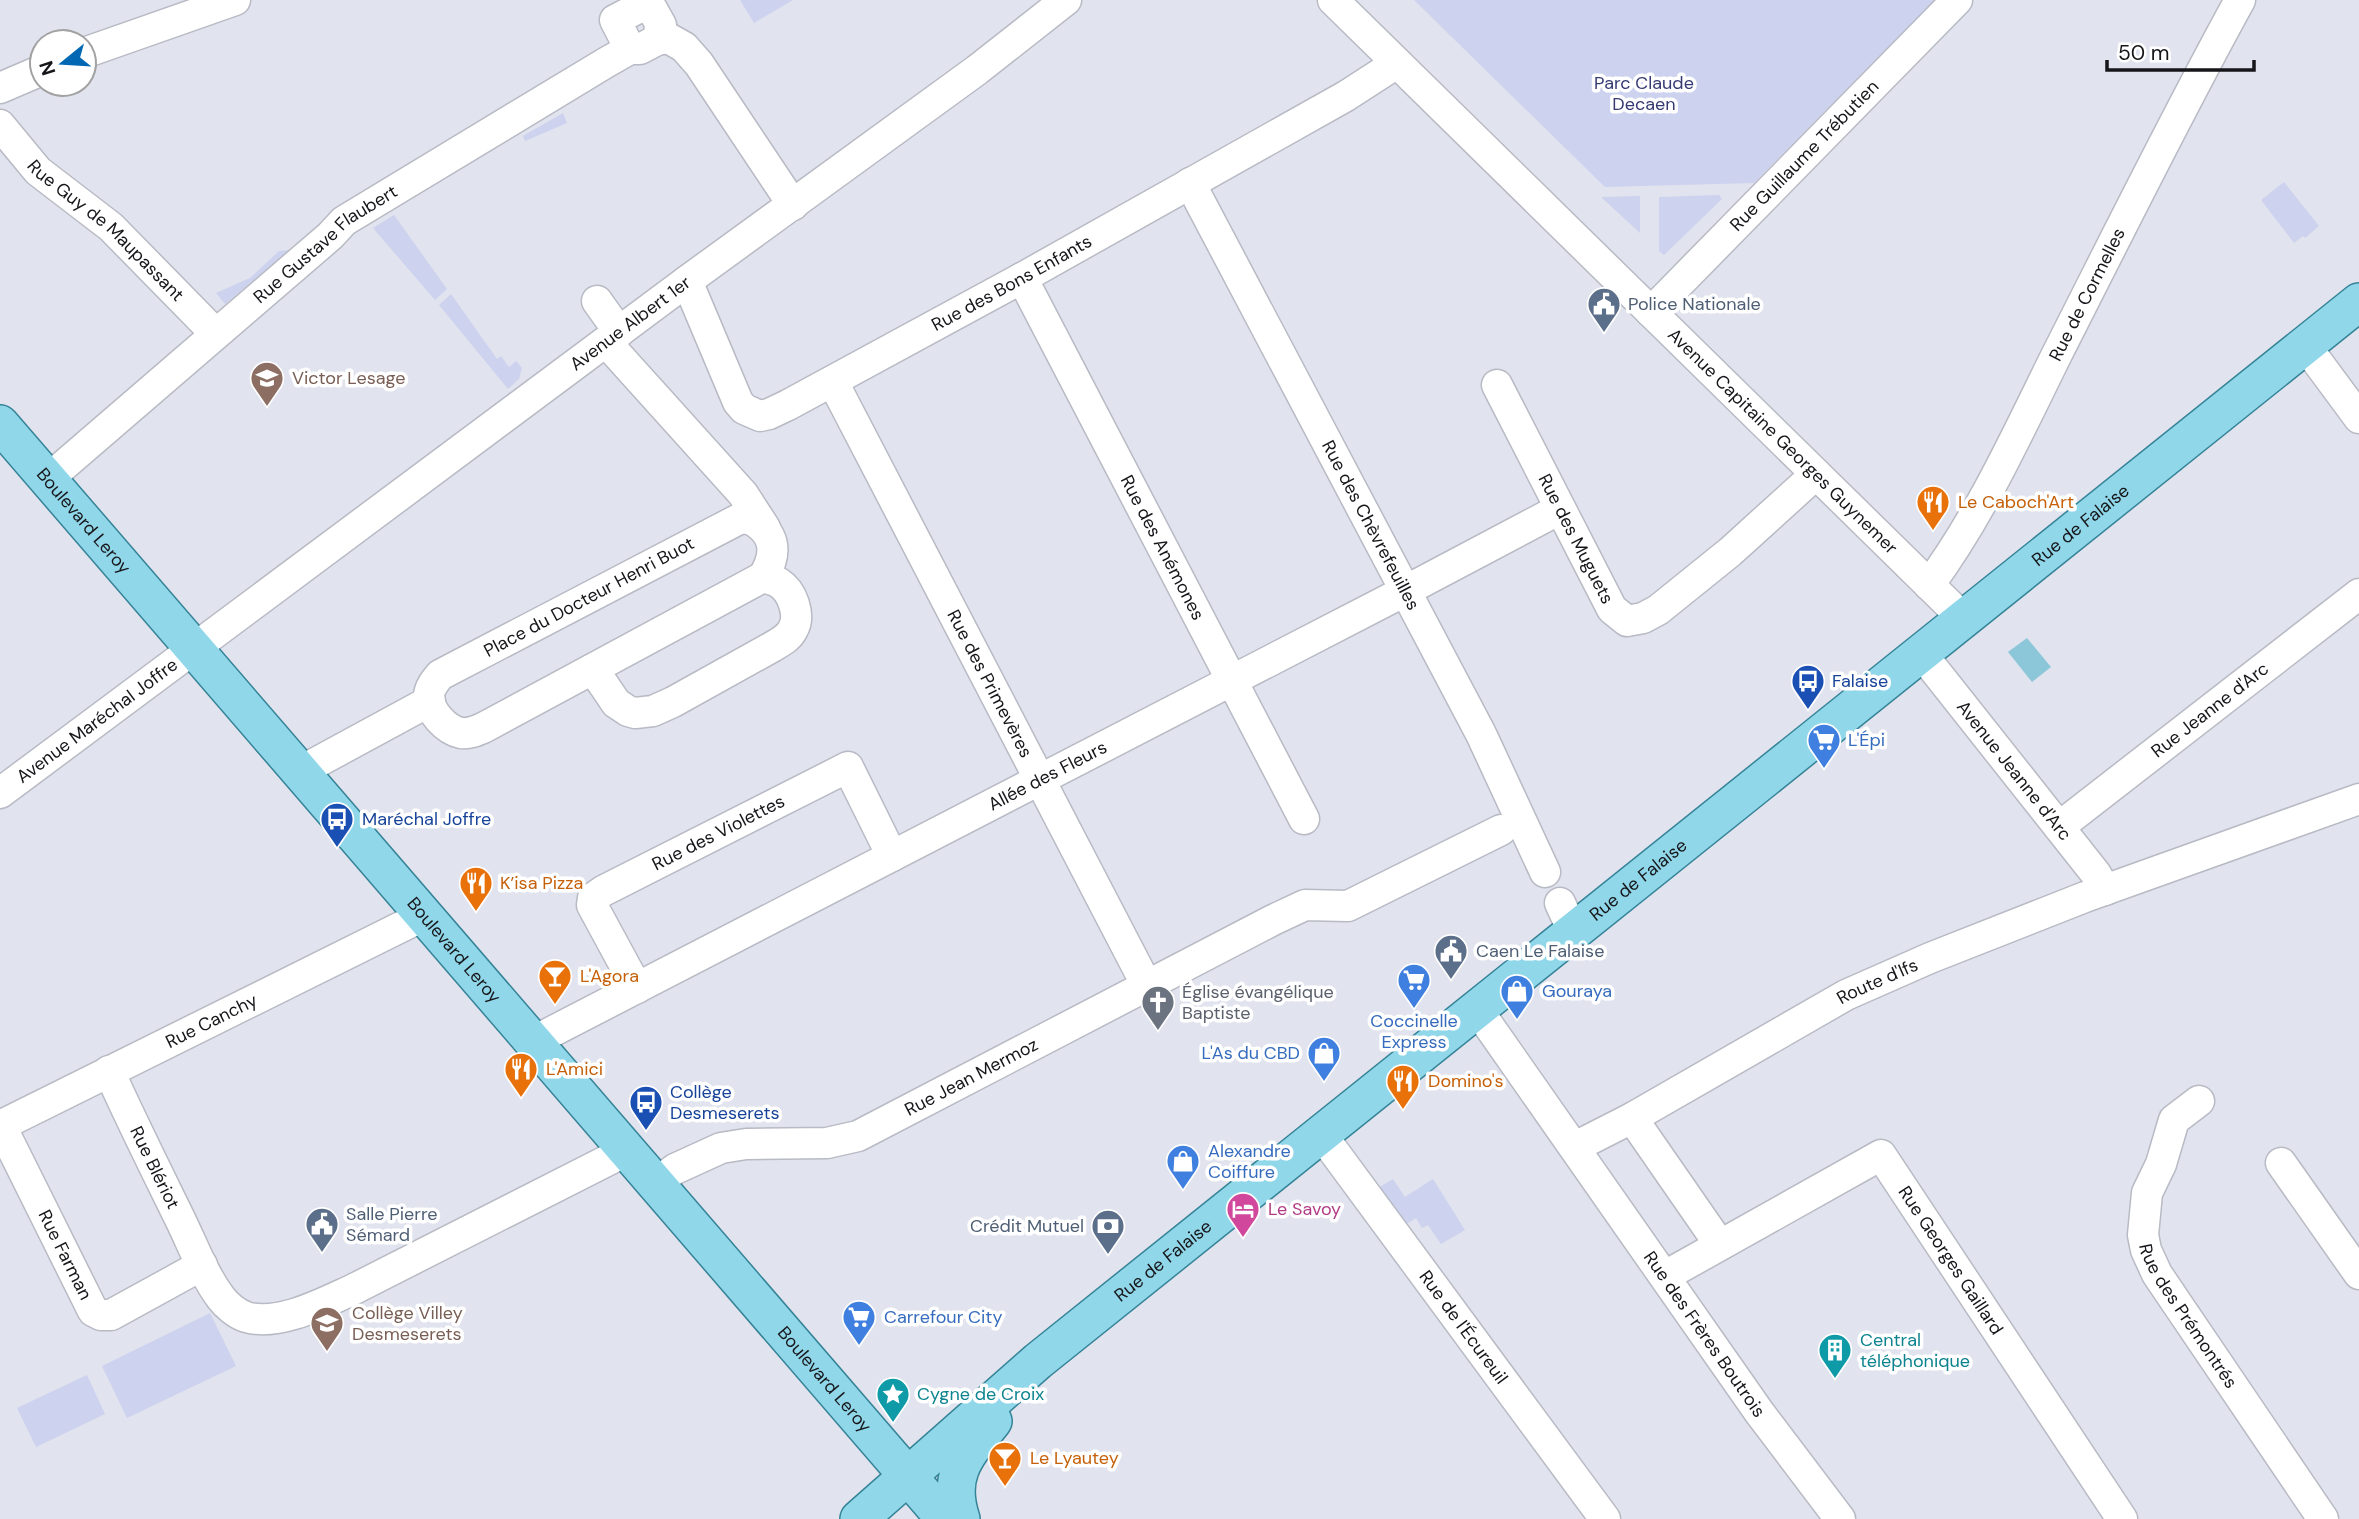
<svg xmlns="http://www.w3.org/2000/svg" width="2359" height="1519" viewBox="0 0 2359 1519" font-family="'DM Sans',sans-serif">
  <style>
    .green { fill: #cdd2ef }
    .water { fill: #8bc7d9 }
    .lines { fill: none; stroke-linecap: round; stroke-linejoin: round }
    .minor-casing { stroke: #b8bac4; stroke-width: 33 }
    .major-casing { stroke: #358397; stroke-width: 40 }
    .minor { stroke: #fff; stroke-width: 30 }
    .major { stroke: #90d7e9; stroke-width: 37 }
    .labels { text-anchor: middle; stroke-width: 7; stroke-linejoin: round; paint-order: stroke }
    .park-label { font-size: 18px; fill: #363a73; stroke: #fff }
    .street-label { font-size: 18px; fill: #16161a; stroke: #fff }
    .service-label { font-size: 18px; fill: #4e5e75; stroke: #fff; text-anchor: start }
    .education-label { font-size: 18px; fill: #785e54; stroke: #fff; text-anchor: start }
    .food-label { font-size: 18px; fill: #c56008; stroke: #fff; text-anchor: start }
    .transit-label { font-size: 18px; fill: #164399; stroke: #fff; text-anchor: start }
    .shop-label { font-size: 18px; fill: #366cbe; stroke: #fff; text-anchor: start }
    .worship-label { font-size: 18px; fill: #5b616d; stroke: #fff; text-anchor: start }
    .hotel-label { font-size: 18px; fill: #b23c85; stroke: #fff; text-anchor: start }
    .culture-label { font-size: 18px; fill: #0d838f; stroke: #fff; text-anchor: start }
  </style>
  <rect width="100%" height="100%" fill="#e1e3ee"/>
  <g class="green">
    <path d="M740 0H793L754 23Z"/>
    <path d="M1414 0H1935L1754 183 1605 187Z"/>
    <path d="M563 113 567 123 525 141 523 136Z"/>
    <path d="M2284 182 2319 226 2305 238 2303 236 2294 243 2261 200Z"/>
    <path d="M1719 195 1722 199 1664 255 1659 251V197Z"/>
    <path d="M1640 196V233L1601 197Z"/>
    <path d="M394 215 447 289 435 300 373 228Z"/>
    <path d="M290 250 225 304 216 293 250 278 279 251Z"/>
    <path d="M451 294 497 359 501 356 509 367 516 361 522 368 519 379 508 389 439 305Z"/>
    <path d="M1393 1179 1405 1197 1433 1179 1465 1230 1441 1244 1428 1225 1422 1228 1416 1218 1405 1225 1378 1188Z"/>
    <path d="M210 1313 236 1366 127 1418 102 1366Z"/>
    <path d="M87 1375 105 1414 36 1447 17 1408Z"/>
  </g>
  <path class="water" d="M2027 638 2051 667 2032 682 2008 652Z"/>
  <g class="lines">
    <defs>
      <g id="minor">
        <path id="s1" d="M1333 0 1964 619"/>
        <path d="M657 40 668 38 684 47 699 64 793 205"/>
        <path d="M84 53 235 0"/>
        <path d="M0 88 42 70"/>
        <path id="s2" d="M0 125 38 171 111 227 215 333"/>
        <path id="s3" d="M1190 183 1481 734 1545 872"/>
        <path id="s4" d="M1022 278 1304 819"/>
        <path id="s5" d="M687 281 738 402 744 409 760 416 769 414 788 405 1022 278 1346 96 1397 63"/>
        <path d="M597 301 619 332"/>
        <path id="s6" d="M1651 312 1957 0"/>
        <path d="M606 342 743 494 765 528"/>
        <path d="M2305 345 2359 418"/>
        <path id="s7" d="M833 382 1147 986"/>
        <path id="s8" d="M1497 385 1612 609 1627 621 1643 618 1658 610 1730 552 1816 474"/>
        <path id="s9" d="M48 479 330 236 344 221 607 62 630 49H640L657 40 661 25 652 9 642 6 615 20 630 49"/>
        <path d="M748 518C775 531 779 552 763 577L483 728C476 731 469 734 461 733 446 730 428 711 429 695 430 687 435 681 440 675L739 519Z"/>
        <path id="s10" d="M1929 585C1980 516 2017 435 2055 358 2116 238 2175 118 2240 0"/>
        <path id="s11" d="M1921 653 2096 874 2105 890"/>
        <path d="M593 669 616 703 628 711 635 713 653 711 673 702 772 647C780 642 789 638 793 629 801 615 792 591 779 583 775 580 768 579 763 577"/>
        <path d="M301 771 430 701"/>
        <path id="s12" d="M0 793 687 281 977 70 1066 0"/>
        <path id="s13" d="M2059 827 2359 594"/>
        <path d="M1560 903 1573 931"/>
        <path id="s14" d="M637 988 592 905 593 898 603 891 848 767 892 856"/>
        <path id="s15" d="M1477 1009 1759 1412 1840 1519"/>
        <path id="s16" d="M534 1041 1405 591 1560 509"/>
        <path id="s17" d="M109 1071C131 1120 155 1168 179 1217 192 1243 203 1274 221 1298 227 1306 237 1314 246 1317 279 1327 325 1302 354 1289L628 1150"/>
        <path id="s18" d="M2199 1101 2174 1120 2161 1164 2147 1193 2143 1235 2146 1250 2157 1274 2323 1519"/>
        <path d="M1632 1118 1720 1245"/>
        <path id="s19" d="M0 1126 425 915"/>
        <path id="s20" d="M1 1126 93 1311 101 1315H111L202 1265"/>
        <path id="s21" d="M1321 1134 1605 1519"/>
        <path id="s22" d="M1575 1147 1632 1118 1846 995 1930 958 2085 897 2359 799"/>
        <path d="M2281 1163 2359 1274"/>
        <path id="s23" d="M656 1183 675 1169 721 1148 746 1144 827 1143 858 1136 1273 920 1305 905 1348 906 1501 830"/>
        <path id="s24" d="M1665 1276 1881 1155 2122 1519"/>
      </g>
      <g id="major">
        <path id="s25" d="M0 424 945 1519"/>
        <path id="s26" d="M859 1519 1038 1361 2359 302"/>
        <path d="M961 1519C946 1474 967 1454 993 1421"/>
      </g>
    </defs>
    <use href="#minor" class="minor-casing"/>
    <use href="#major" class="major-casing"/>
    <use href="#minor" class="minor"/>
    <use href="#major" class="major"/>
  </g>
  <defs>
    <symbol id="civic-pin" viewBox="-11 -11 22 30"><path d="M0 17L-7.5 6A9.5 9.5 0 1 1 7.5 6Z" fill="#5c6f8a" stroke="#fff"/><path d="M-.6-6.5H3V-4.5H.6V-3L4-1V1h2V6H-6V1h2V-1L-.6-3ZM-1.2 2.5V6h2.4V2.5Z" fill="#fff"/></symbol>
    <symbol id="school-pin" viewBox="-11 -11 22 30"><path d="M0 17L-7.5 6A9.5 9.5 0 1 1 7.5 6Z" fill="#8d6e63" stroke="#fff"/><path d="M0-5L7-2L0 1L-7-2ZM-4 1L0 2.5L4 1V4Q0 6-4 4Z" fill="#fff"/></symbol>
    <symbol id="restaurant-pin" viewBox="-11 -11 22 30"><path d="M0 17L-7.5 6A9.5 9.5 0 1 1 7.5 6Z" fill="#e8710a" stroke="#fff"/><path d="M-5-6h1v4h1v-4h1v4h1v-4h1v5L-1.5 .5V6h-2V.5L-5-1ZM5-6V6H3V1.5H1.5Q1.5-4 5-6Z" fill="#fff"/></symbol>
    <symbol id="bus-pin" viewBox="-11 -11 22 30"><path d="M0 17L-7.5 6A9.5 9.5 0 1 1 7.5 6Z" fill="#1a4fb4" stroke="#fff"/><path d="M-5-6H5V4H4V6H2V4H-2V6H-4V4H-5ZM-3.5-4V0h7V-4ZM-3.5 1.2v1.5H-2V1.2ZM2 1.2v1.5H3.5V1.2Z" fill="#fff"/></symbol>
    <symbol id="supermarket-pin" viewBox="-11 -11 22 30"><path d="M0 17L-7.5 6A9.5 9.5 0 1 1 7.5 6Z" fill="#3f7fe0" stroke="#fff"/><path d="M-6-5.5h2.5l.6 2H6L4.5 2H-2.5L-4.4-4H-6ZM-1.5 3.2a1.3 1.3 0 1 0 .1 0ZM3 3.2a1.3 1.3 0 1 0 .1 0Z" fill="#fff"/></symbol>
    <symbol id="bar-pin" viewBox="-11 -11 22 30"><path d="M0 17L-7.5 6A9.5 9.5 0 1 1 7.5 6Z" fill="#e8710a" stroke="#fff"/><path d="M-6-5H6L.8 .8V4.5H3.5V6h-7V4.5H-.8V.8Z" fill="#fff"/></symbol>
    <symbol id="shop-pin" viewBox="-11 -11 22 30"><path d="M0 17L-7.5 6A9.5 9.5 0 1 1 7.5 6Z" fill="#3f7fe0" stroke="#fff"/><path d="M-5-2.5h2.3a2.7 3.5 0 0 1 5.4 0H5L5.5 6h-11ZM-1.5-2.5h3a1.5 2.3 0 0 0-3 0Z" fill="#fff"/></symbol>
    <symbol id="church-pin" viewBox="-11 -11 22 30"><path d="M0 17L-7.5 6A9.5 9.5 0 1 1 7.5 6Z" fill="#6b7280" stroke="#fff"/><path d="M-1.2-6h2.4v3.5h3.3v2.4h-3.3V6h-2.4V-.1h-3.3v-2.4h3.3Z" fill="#fff"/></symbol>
    <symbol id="hotel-pin" viewBox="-11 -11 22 30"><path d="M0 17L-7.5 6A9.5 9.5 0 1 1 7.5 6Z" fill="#d1479c" stroke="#fff"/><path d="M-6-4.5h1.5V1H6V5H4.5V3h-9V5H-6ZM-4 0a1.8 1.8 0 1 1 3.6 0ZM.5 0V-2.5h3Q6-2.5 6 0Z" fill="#fff"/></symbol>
    <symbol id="bank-pin" viewBox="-11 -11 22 30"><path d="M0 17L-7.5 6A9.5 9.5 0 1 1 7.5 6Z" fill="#5c6f8a" stroke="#fff"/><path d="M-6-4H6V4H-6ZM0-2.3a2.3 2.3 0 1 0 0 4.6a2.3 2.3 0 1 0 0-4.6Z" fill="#fff"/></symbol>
    <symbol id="building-pin" viewBox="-11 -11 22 30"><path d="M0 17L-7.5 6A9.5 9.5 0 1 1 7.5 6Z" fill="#0f9aa8" stroke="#fff"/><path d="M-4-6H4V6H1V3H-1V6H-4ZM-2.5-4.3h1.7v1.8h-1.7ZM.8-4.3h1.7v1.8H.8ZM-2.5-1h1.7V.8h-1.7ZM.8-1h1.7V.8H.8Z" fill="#fff"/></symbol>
    <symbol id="sight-pin" viewBox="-11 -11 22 30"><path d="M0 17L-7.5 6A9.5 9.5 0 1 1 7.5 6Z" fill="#0f9aa8" stroke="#fff"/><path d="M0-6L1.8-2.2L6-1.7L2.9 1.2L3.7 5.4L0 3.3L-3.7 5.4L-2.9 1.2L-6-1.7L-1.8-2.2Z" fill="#fff"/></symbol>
  </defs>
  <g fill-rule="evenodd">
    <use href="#civic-pin" x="1585" y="285" width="38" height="52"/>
    <use href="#school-pin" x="248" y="359" width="38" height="52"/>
    <use href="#restaurant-pin" x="1914" y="483" width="38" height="52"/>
    <use href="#bus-pin" x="1789" y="662" width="38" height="52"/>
    <use href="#supermarket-pin" x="1805" y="721" width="38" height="52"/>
    <use href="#bus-pin" x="318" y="800" width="38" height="52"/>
    <use href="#restaurant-pin" x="457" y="864" width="38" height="52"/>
    <use href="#civic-pin" x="1432" y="932" width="38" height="52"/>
    <use href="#bar-pin" x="536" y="957" width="38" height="52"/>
    <use href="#supermarket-pin" x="1395" y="961" width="38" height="52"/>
    <use href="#shop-pin" x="1498" y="972" width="38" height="52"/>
    <use href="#church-pin" x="1139" y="983" width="38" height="52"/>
    <use href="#shop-pin" x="1305" y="1034" width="38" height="52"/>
    <use href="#restaurant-pin" x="502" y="1050" width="38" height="52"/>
    <use href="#restaurant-pin" x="1384" y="1062" width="38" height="52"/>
    <use href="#bus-pin" x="627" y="1083" width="38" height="52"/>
    <use href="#shop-pin" x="1164" y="1142" width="38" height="52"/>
    <use href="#hotel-pin" x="1224" y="1190" width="38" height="52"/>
    <use href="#civic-pin" x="303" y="1205" width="38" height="52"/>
    <use href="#bank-pin" x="1089" y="1207" width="38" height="52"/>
    <use href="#supermarket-pin" x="840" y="1298" width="38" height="52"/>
    <use href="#school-pin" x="308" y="1304" width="38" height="52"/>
    <use href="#building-pin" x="1816" y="1331" width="38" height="52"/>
    <use href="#sight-pin" x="874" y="1375" width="38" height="52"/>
    <use href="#bar-pin" x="986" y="1439" width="38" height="52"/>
  </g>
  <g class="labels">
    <g class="park-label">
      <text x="1644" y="89">Parc Claude<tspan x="1644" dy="21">Decaen</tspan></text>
    </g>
    <g class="street-label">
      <text dy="6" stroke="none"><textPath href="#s6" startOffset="219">Rue Guillaume Trébutien</textPath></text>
      <text dy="6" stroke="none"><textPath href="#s2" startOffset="150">Rue Guy de Maupassant</textPath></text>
      <text dy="6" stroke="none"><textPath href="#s9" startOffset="364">Rue Gustave Flaubert</textPath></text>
      <text dy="6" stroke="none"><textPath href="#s5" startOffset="443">Rue des Bons Enfants</textPath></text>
      <text dy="6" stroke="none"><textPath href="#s10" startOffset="331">Rue de Cormelles</textPath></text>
      <text dy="6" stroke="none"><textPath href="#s12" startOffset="786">Avenue Albert 1er</textPath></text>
      <text dy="6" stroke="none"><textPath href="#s1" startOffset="630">Avenue Capitaine Georges Guynemer</textPath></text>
      <text dy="6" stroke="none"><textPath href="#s25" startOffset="128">Boulevard Leroy</textPath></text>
      <text dy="6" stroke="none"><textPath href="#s26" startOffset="1575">Rue de Falaise</textPath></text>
      <text dy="6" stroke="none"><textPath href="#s3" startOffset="387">Rue des Chèvrefeuilles</textPath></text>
      <text dy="6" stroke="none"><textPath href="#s8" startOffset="173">Rue des Muguets</textPath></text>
      <text dy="6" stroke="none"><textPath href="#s4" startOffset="304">Rue des Anémones</textPath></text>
      <text transform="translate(589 597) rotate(-28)" y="6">Place du Docteur Henri Buot</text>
      <text dy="6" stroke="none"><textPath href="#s7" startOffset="340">Rue des Primevères</textPath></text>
      <text dy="6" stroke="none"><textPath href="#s13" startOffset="191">Rue Jeanne d'Arc</textPath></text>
      <text dy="6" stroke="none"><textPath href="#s12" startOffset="121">Avenue Maréchal Joffre</textPath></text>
      <text dy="6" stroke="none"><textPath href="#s11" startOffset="150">Avenue Jeanne d'Arc</textPath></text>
      <text dy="6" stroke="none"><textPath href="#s16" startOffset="578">Allée des Fleurs</textPath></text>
      <text dy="6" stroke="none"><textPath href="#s14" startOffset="243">Rue des Violettes</textPath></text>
      <text dy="6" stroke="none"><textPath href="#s26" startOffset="1008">Rue de Falaise</textPath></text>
      <text dy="6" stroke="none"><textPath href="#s25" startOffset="695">Boulevard Leroy</textPath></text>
      <text dy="6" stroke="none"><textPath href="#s22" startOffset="345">Route d'Ifs</textPath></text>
      <text dy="6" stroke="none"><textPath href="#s19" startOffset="236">Rue Canchy</textPath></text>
      <text dy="6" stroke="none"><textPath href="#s23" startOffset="340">Rue Jean Mermoz</textPath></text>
      <text dy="6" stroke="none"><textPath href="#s17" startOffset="107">Rue Blériot</textPath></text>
      <text dy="6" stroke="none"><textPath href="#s20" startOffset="144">Rue Farman</textPath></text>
      <text dy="6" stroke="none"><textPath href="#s24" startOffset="374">Rue Georges Gaillard</textPath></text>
      <text dy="6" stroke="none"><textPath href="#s26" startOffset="399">Rue de Falaise</textPath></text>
      <text dy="6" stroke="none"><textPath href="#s18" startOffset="245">Rue des Prémontrés</textPath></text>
      <text dy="6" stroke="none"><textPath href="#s21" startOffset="240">Rue de l'Écureuil</textPath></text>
      <text dy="6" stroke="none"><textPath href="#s15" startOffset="397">Rue des Frères Boutrois</textPath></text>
      <text dy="6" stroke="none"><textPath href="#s25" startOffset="1262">Boulevard Leroy</textPath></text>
    </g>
    <g class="service-label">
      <text x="1628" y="310">Police Nationale</text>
      <text x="1476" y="957">Caen Le Falaise</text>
      <text x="346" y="1220">Salle Pierre<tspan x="346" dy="21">Sémard</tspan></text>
      <text x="1084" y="1232" text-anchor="end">Crédit Mutuel</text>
    </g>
    <g class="education-label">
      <text x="292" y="384">Victor Lesage</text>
      <text x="352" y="1319">Collège Villey<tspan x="352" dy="21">Desmeserets</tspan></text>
    </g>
    <g class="food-label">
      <text x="1958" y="508">Le Caboch'Art</text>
      <text x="500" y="889">K’isa Pizza</text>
      <text x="580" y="982">L'Agora</text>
      <text x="546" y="1075">L'Amici</text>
      <text x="1428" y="1087">Domino's</text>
      <text x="1030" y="1464">Le Lyautey</text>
    </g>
    <g class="transit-label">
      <text x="1832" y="687">Falaise</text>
      <text x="362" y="825">Maréchal Joffre</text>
      <text x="670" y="1098">Collège<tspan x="670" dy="21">Desmeserets</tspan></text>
    </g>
    <g class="shop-label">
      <text x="1848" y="746">L'Épi</text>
      <text x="1542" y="997">Gouraya</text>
      <text x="1414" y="1027" text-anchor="middle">Coccinelle<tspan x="1414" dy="21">Express</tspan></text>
      <text x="1300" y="1059" text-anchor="end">L'As du CBD</text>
      <text x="1208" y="1157">Alexandre<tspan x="1208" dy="21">Coiffure</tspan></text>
      <text x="884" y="1323">Carrefour City</text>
    </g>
    <g class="worship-label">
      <text x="1182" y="998">Église évangélique<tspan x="1182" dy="21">Baptiste</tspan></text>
    </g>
    <g class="hotel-label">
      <text x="1268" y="1215">Le Savoy</text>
    </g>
    <g class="culture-label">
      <text x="1860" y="1346">Central<tspan x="1860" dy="21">téléphonique</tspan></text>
      <text x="917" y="1400">Cygne de Croix</text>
    </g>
  </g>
  <g transform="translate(63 63) rotate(252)"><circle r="33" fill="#ffffff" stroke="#a2a2a3" stroke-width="2"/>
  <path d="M0-5L12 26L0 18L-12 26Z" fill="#0368b4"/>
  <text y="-10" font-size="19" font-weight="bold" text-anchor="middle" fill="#16161a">N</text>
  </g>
  <path d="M2107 60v10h147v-10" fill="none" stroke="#16161a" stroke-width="3.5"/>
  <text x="2118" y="60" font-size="21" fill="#16161a" stroke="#ffffff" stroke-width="5" paint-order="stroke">50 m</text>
</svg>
